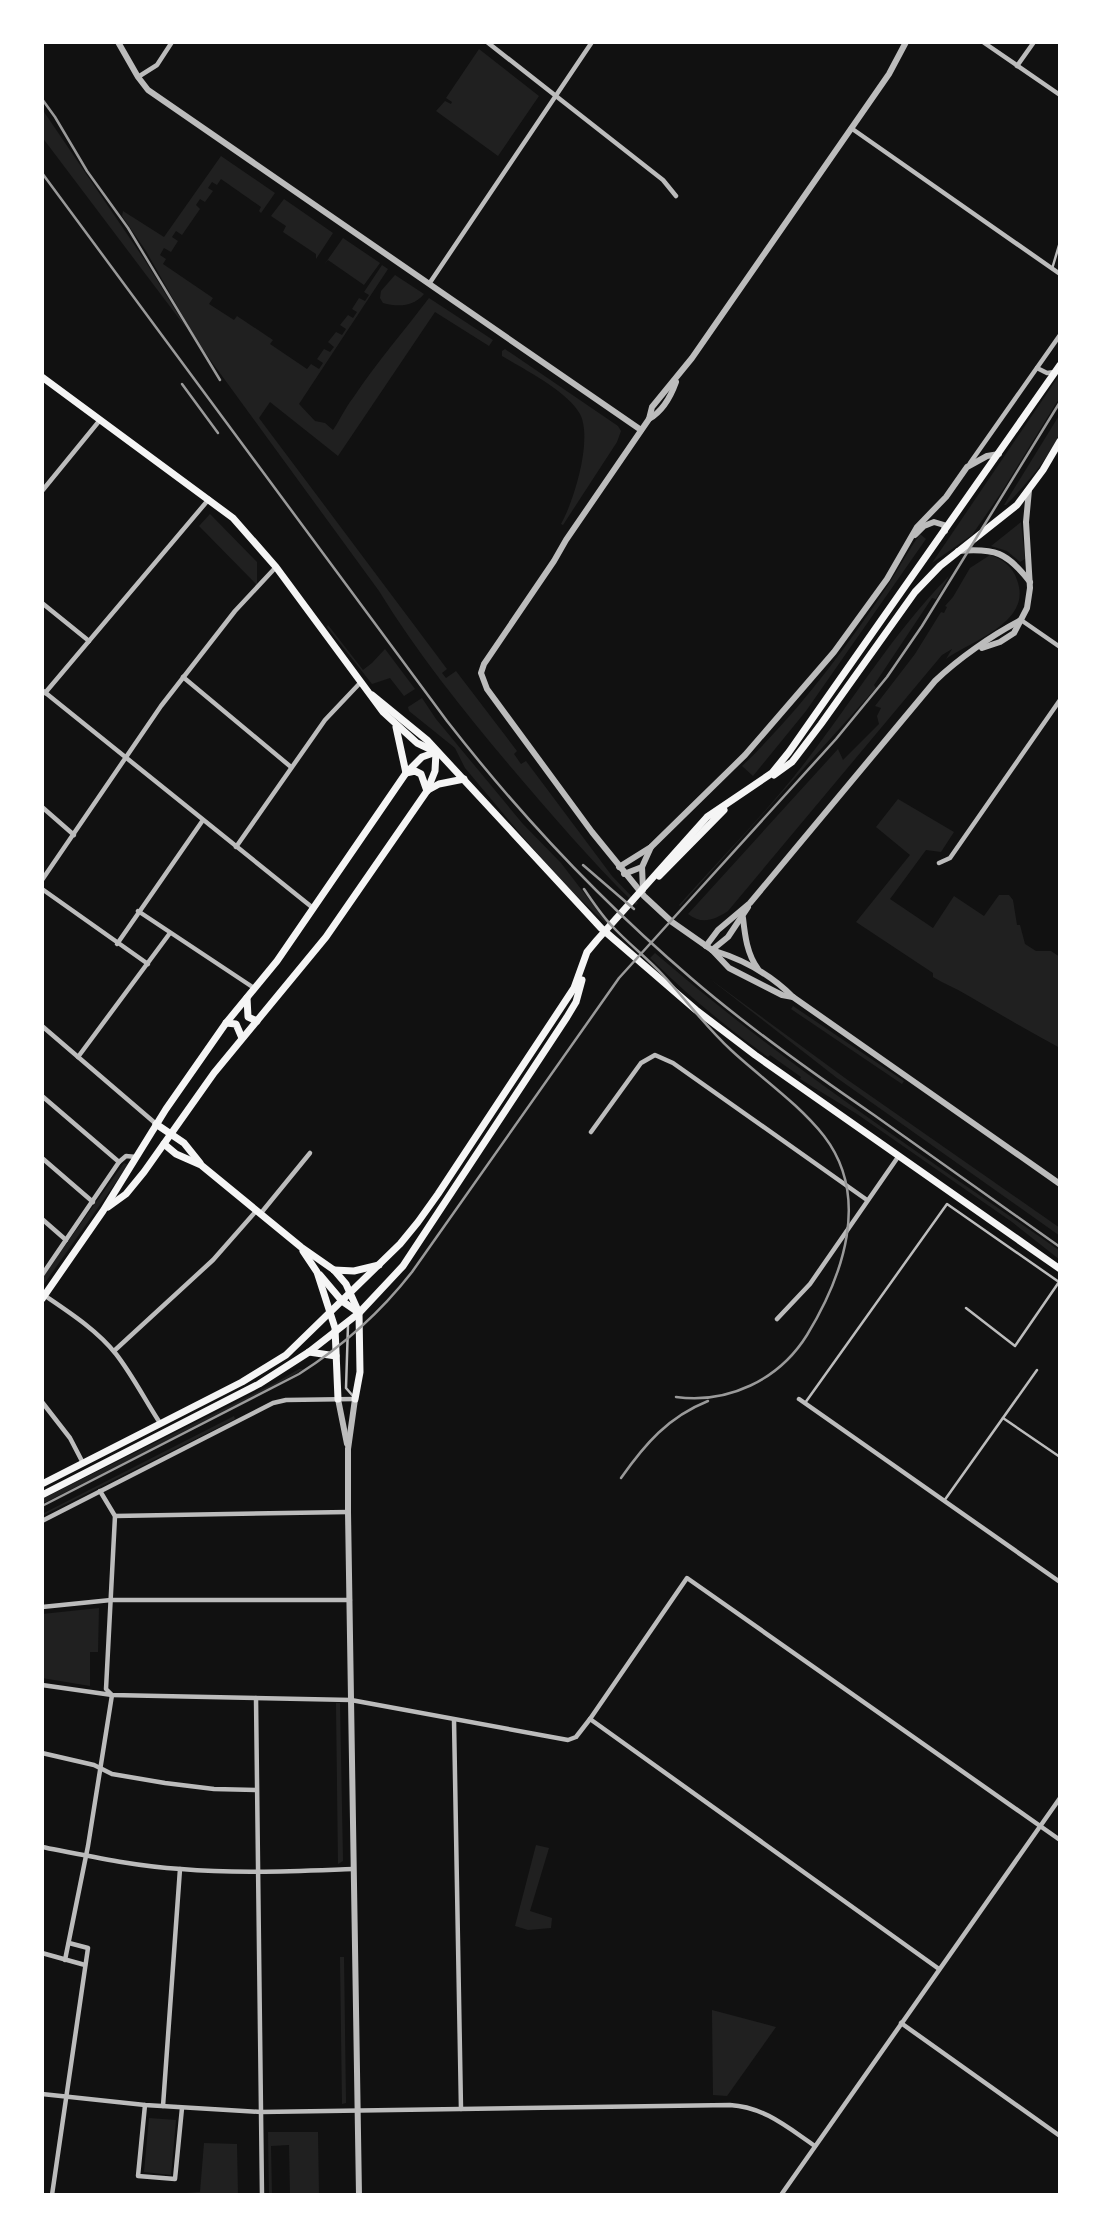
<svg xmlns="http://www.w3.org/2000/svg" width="1102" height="2237" viewBox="0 0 1102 2237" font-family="Merriweather,serif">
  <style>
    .green { fill: #202020 }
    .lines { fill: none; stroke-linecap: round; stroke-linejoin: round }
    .service { stroke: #bcbcbc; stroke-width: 2.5 }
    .minor { stroke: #bcbcbc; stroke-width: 4.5 }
    .tertiary { stroke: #bcbcbc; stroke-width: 6 }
    .secondary { stroke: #f5f5f5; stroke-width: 7 }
    .primary { stroke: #f5f5f5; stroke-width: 7 }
    .rail { stroke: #9a9a9a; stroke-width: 2.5 }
  </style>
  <rect width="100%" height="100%" fill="#111"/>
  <g class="green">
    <path d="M479 49 539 96 498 156 436 111 445 101 451 104 452 102 446 98Z"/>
    <path d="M42 109 144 259 187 329 42 137Z"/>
    <path d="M221 156 275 193 261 213 259 211 261 207 221 179 217 185 212 182 208 188 213 191 205 202 200 199 196 205 200 209 182 235 176 231 172 237 178 241 171 252 164 248 160 255 166 259 163 264 213 298 209 304 234 320 237 316 273 340 270 344 307 369 311 364 319 369 323 363 317 359 324 349 330 352 334 347 328 342 336 332 342 335 346 329 340 325 348 315 353 318 357 312 352 309 359 298 365 301 369 295 364 292 382 265 388 269 299 404 315 421 325 423 333 430C340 420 345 408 353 398 376 363 404 331 429 298L493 340 489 346 435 312 338 456 270 402 259 418 447 669 442 673 446 678 456 671 517 751 514 754 521 764 526 761 612 876 638 903 636 905C592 862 551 814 510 766 463 710 417 653 379 591L198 343 146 251 122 216 123 211 164 237Z"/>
    <path d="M284 199 333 233 316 259V254L283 232 286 226 271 216Z"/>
    <path d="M343 238 380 263 364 285 328 260 324 265Z"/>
    <path d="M395 275 424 294C413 307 398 307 383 303L380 298 381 291Z"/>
    <path d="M505 349 618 426 621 431 617 442 563 525 561 524C574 501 593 439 580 414 567 391 525 370 502 356V351Z"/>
    <path d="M1060 374V397L1001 493 972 535 932 563Z"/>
    <path d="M1060 414C1060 419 1061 427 1060 431 1053 454 1023 488 1006 505H1004Z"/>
    <path d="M210 514 257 562V585L199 526Z"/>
    <path d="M1021 522 1025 559 1020 562 1007 551 991 546Z"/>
    <path d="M920 534 926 539 806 711 753 776 742 766C798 712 845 650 888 585 899 568 908 551 920 534Z"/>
    <path d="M990 555C1003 559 1013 567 1017 580 1033 622 973 640 946 659L952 649 942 655 728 911C714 920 702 925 688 914L838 749 843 760 879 724 877 716 881 708 875 706 915 654 941 612 944 613 947 607 945 606 953 597 970 568Z"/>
    <path d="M949 576 936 599 932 598 874 685 876 688 680 906 679 905C720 859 765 814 803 765 852 702 893 633 949 576Z"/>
    <path d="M328 625 363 670 372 663 385 649 415 689 404 696 390 678 372 684 327 627Z"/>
    <path d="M422 698 436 719 523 824 561 863 611 928 565 885 517 830 465 768 455 748 409 711 408 707Z"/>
    <path d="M898 799 954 832 941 852 926 850 890 899 933 928 954 896 984 916 999 895H1009L1013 900 1017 925H1020L1025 944 1036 951H1051L1060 957V1048C1028 1031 998 1013 967 995 956 988 944 984 933 977V973L856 922 910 855 876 827Z"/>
    <path d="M655 953C782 1063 923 1155 1060 1251V1260L1012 1222 857 1114 800 1079 801 1077 770 1055 768 1057C726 1027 687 995 650 958Z"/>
    <path d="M710 979 845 1078 1060 1228V1236L837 1078Z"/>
    <path d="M793 1006 904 1081 902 1084 791 1009Z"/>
    <path d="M124 1163 128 1165 42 1287V1278Z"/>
    <path d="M299 1369H304L243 1403 42 1504V1499L275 1383Z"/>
    <path d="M234 1416 235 1419 42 1516V1514Z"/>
    <path d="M99 1608 98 1652H90V1686L42 1678V1614Z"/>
    <path d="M336 1703H340L343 1861 338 1864Z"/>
    <path d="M536 1845 549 1848 530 1911 552 1918 551 1928 528 1930 515 1926Z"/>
    <path d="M340 1957H344L346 2103 342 2104Z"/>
    <path d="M712 2010 776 2027 727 2096 713 2095Z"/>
    <path d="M149 2118 176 2120 171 2175 144 2172Z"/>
    <path d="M268 2132H318L319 2195H290L289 2145 271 2146 272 2195H269Z"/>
    <path d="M204 2143 237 2144 238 2195H186V2193L200 2192Z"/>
  </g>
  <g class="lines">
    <g class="service">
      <path d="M1052 269 1060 242"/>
      <path d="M348 1325 346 1388 353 1396"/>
      <path d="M805 1403 947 1204 1059 1282 1015 1346 966 1308"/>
      <path d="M1003 1418 1060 1457"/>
      <path d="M944 1501 1037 1370"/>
    </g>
    <g class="minor">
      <path d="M487 42 663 180 676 196"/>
      <path d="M983 42 1060 95"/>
      <path d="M1017 66 1034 42"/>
      <path d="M138 77 157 65 172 42"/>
      <path d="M851 128 1060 274"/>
      <path d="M429 284 592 42"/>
      <path d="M1037 368 1047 373 1055 372"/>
      <path d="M970 463 1060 335"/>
      <path d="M42 491 100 420"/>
      <path d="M42 603 89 641"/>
      <path d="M1021 620 1060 647"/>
      <path d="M183 677 291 767"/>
      <path d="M42 690 313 908"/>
      <path d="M45 693 209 499"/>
      <path d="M42 807 74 835"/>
      <path d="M236 847 325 720 360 683"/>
      <path d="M939 863 950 858 1060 700"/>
      <path d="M42 880 161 706 235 611 276 567"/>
      <path d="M42 889 148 964"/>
      <path d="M138 911 254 988"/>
      <path d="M117 944 203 820"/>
      <path d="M42 1026 155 1123"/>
      <path d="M78 1057 170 933"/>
      <path d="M42 1096 119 1162"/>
      <path d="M591 1132 641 1063 655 1055 673 1063 867 1200"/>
      <path d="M42 1158 93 1202"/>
      <path d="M261 1213 310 1153"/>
      <path d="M42 1219 66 1240"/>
      <path d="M42 1275 119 1162 126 1156 136 1157"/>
      <path d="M44 1295C69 1312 97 1330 116 1354 133 1376 145 1400 160 1423"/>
      <path d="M777 1319 810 1284 898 1157"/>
      <path d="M114 1351 213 1260 257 1210"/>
      <path d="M799 1399 1060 1582"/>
      <path d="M42 1402 70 1438 83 1463"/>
      <path d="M115 1516 348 1512"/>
      <path d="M42 1521 273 1403 286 1400 355 1399"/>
      <path d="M42 1607 111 1600H350"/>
      <path d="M42 1685 112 1695 351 1700 568 1740 576 1737 590 1719 687 1578 1060 1840"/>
      <path d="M256 1698 262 2195"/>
      <path d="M590 1719 939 1969"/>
      <path d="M454 1720 461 2109"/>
      <path d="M42 1753 94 1765 112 1774 165 1783 214 1789 256 1790"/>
      <path d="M42 1847C88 1856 134 1866 181 1869 238 1874 296 1871 353 1869"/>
      <path d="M42 1953 85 1965"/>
      <path d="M65 1960 88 1846 112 1695 106 1689 115 1516 100 1491"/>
      <path d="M901 2023 1060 2136"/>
      <path d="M42 2094 145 2105 261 2112 730 2105C764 2107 787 2127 815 2146"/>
      <path d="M145 2105 138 2176 175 2179 182 2108"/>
      <path d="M163 2106 180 1869"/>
      <path d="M52 2195 88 1948 69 1943"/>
      <path d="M781 2195 1060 1798"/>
    </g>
    <g class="tertiary">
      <path d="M118 42 138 77 148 90 641 430"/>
      <path d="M649 419C663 411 671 396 676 382"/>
      <path d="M915 535 924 526 934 522 944 525 945 531"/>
      <path d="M958 551C995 548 1007 552 1030 582"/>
      <path d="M982 648 1000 642 1014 633 1027 608 1030 588 1026 522 1029 490"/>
      <path d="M619 867 651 847 745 755 834 652 887 579 917 527 946 497 967 467 987 456 999 454"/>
      <path d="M624 874 642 867"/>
      <path d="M643 890 642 867 651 847"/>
      <path d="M743 918C745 936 747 954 758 969"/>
      <path d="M706 946 718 930 750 903 935 681C958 659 992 635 1021 620"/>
      <path d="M712 950 728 937 748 907"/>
      <path d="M715 951C744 960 771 975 793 997L1060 1184"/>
      <path d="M793 997 782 995 729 968 712 950 672 922 644 896 592 832 487 689 481 673 484 664 554 561 566 540 649 419 652 407 692 358 889 74 906 42"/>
      <path d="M338 1399 347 1444"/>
      <path d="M355 1399 348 1449V1512L359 2195"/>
    </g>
    <g class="secondary">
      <path d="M42 377 233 518 276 567 383 712 417 743 436 752"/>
      <path d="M372 695 427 740 601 928 696 1010 755 1055 1060 1269"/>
      <path d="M396 727 406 773"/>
      <path d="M406 773 415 771 421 774 427 791"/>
      <path d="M428 790 439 784 464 779"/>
      <path d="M247 998 248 1017 257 1021"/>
      <path d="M226 1023 236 1024 242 1038"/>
      <path d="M156 1124 184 1143 200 1163"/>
      <path d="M164 1144 176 1154 201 1165 301 1247 334 1270 346 1284 359 1313 360 1372 355 1399"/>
      <path d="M108 1207 126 1194 144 1172 214 1073 326 937 427 791 435 771 436 752"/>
      <path d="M303 1251 317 1272 335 1328 338 1399"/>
      <path d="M334 1270 354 1271 379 1265"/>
      <path d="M320 1275 342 1301 358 1312"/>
      <path d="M42 1299 103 1211 166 1109 226 1023 277 961 406 773 422 757 436 752"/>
      <path d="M309 1352 336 1356"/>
    </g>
    <g class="primary">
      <path d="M774 775 792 762 821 724 915 592 940 566 1017 505 1043 470 1060 441"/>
      <path d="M659 876 724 810"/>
      <path d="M42 1484 242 1382 286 1355 400 1244 418 1222 438 1194 574 988 587 952 597 940 707 817 772 773 789 752 1060 365"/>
      <path d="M42 1495 259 1384 309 1352 359 1313 403 1266 567 1017 576 1002 582 980"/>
    </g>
    <g class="rail">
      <path d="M42 99 55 117 87 171 128 228 220 380"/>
      <path d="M42 173 447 721C520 815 601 901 691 978 749 1028 811 1072 874 1115 936 1159 998 1203 1060 1247"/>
      <path d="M182 384 218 433"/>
      <path d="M583 865 634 909"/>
      <path d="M584 889C593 902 602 916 613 927 629 944 647 958 663 975 686 1000 706 1027 731 1050 761 1078 798 1103 824 1136 871 1197 843 1276 807 1335 779 1380 728 1404 676 1397"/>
      <path d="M621 1478C645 1444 668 1417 708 1401"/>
      <path d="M42 1506 299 1374C343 1346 380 1313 412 1272L619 978 836 739 887 677 922 626 1060 402"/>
    </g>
  </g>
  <rect width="1102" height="2237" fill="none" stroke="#ffffff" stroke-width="88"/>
</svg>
